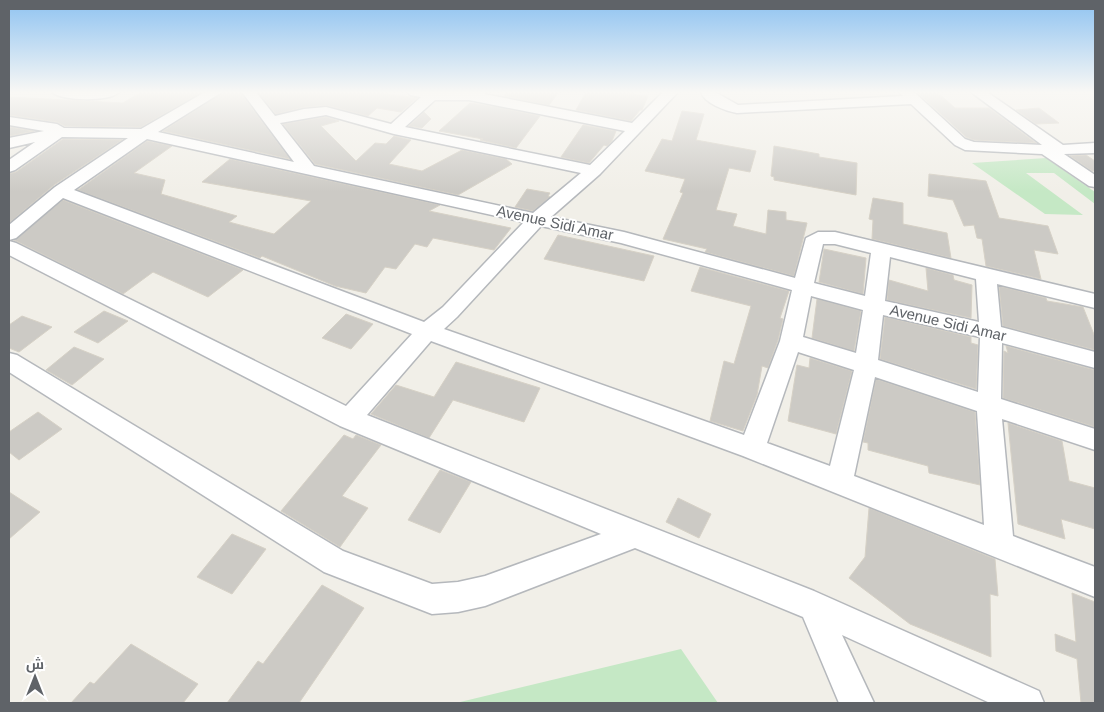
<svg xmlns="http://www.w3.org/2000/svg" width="1104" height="712" viewBox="0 0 1104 712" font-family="Helvetica,Cairo,sans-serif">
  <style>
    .green { fill: #c5e8c5 }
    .building { fill: #cccac5; stroke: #d6d1c6 }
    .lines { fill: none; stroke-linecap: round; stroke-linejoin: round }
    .minor-casing { stroke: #b5b8bc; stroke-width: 3 }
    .minor { fill: #fff; fill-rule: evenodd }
    .labels { text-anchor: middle; stroke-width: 4; stroke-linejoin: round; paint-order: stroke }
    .street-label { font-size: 15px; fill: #5f6368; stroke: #fff }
  </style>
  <rect width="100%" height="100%" fill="#f1efe8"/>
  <g class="green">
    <path d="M1046 158 1095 192V204L1054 173H1026L1083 215 1045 214 972 163Z"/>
    <path d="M681 649 718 703H456Z"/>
  </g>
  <g class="building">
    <path d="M141 92H202L141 127 65 126 57 122 9 115V97L123 103Z"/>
    <path d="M224 92H240L290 159 163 131Z"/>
    <path d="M258 92H375L417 98 401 112 377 108 368 116 326 105 304 107 276 114Z"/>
    <path d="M507 92 533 93 559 92 549 105 504 96Z"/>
    <path d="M586 92H620L648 96 642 110H640L631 121 576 110Z"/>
    <path d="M917 92H937L955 108H989L1036 143 974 140 966 137Z"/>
    <path d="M470 103 497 107 540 116 516 148 480 140 483 139 439 131Z"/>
    <path d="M1039 108 1059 123 1036 124 1016 110Z"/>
    <path d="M682 111 704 114 696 140 756 151 750 172 729 168 716 210 737 214 733 226 766 234 768 210 786 212V220L807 223 794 276 705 252 707 249 663 239 683 193 680 192 685 179 645 171 662 139 672 141Z"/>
    <path d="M424 112 431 119 422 128 409 126Z"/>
    <path d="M326 117 339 121 321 126 356 161 375 143 386 144 394 136 411 140 389 164 422 171 462 150 506 159 512 164 458 195 315 164 283 124Z"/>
    <path d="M583 125 616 131 612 141 607 146 604 145 589 163 561 157Z"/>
    <path d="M9 127 34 131 9 136Z"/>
    <path d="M63 139 122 140 54 185 9 223V174L16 172Z"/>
    <path d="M147 141 172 146 134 173 165 180 161 194 237 216 229 222 274 234 311 201 202 182 230 159 440 205 429 211 511 228 494 250 433 238 427 247 415 244 396 269 385 267 366 293 335 286 262 256 260 258 78 190Z"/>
    <path d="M774 146 819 154V157L857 163 856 195 774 180V177L771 176Z"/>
    <path d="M1086 155 1095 161V171H1092L1070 156Z"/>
    <path d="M929 174 986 181 999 218 1048 226 1058 254 1034 250 1041 279 986 266 982 239 977 238 974 225 964 226 953 200 928 196Z"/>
    <path d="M527 189 550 193 548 196 550 197 533 211 515 207Z"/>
    <path d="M873 198 903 203V224L947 233 951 258 872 239 873 220 869 219Z"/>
    <path d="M63 200 243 270 208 297 153 272 123 294 14 240Z"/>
    <path d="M558 235 654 256 644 281 544 259Z"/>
    <path d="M824 249 866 258 863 294 819 282Z"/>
    <path d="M700 267 789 291 780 318 783 319 778 340 768 368 762 366 757 395 743 431 710 421 724 361 734 364 751 306 691 291Z"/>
    <path d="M926 268 953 275 954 280 972 285 971 318 887 300 889 280 928 291Z"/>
    <path d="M999 286 1046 298 1047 301 1083 307 1095 337V350L1003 326Z"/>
    <path d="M817 299 861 311 854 351 812 338Z"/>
    <path d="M104 311 128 321 98 343 74 332Z"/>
    <path d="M346 314 373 324 351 349 322 338Z"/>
    <path d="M22 316 52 327 19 352 9 348V325Z"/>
    <path d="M885 317 971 337V343L978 345 976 389 880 359Z"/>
    <path d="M1006 346 1095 370V427L1003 398 1004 351 1008 353Z"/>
    <path d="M74 347 104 359 72 385 46 370Z"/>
    <path d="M810 358 852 371 836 434 788 421 797 365 809 368Z"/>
    <path d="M456 362 540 388 524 422 453 400 429 438 371 414 396 385 434 397Z"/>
    <path d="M876 379 975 412 980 485 929 473 928 466 868 450V443L863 442Z"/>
    <path d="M38 412 62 429 19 460 9 452V432Z"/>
    <path d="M1008 423 1062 441 1069 481 1095 488V529L1061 519 1065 539 1018 524Z"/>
    <path d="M344 435 353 439 356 435 381 445 342 496 368 508 340 547 281 511Z"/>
    <path d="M440 470 471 482 440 533 408 520Z"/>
    <path d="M9 492 40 512 9 539Z"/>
    <path d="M678 498 711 514 699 538 666 522Z"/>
    <path d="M869 508 995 559 998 596 990 594 991 657 910 624 849 578 865 557Z"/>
    <path d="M232 534 266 549 232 594 197 577Z"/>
    <path d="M322 585 364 608 299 703H227L258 661 263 664Z"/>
    <path d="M1072 593 1095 602V703H1081L1077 659 1056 651 1055 634 1076 642Z"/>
    <path d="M131 644 198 684 183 703H71L90 682 94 684Z"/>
  </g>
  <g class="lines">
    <defs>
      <g id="minor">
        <path d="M52 92H119C110 102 60 101 52 92Z"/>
        <path d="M205 92H222L158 132 294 162 242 92H256L275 116 304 109 326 107 391 124 421 97 410 95 408 92H486L484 94 632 123 663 92H678L600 174 551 217 624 232 795 278 806 238 818 232H835L1095 294V308L997 284 1001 327 1095 352V368L1002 343 1001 399 1095 429V450L1002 419 1013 536 1095 567V597L743 456 431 341 367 415 814 591 1039 691 1044 703H990L842 635 874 703H839L803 617 635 548 485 606 458 612 432 614 324 572 9 372V353L17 355 343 551 432 584 458 582 485 576 601 534 340 426 9 255V241L16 243 346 406 412 334 63 198 16 238 9 240V225L55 187 128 138 62 137 15 170 9 172V160L35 142 9 148V138L44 131 9 125V117L57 124 64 128 141 129ZM435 100H469L625 131 590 165 405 127ZM326 115 394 134 581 173 533 213 314 166 280 123ZM147 139 524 222 443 307 424 322 74 190ZM541 226 621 243 792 290 780 341 744 435 444 329 457 317ZM823 244H835L871 253 865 296 814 283ZM890 257 976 279 979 322 885 301ZM811 296 863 310 856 353 803 337ZM883 315 980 337 978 392 878 360ZM798 352 854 370 830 466 767 443ZM875 377 977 411 984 525 854 476Z"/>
        <path d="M701 92H715L738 105 903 96 899 92H914L965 139 974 142 1042 145 971 92H987L1063 145 1095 143V153L1064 154 1095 175V187L1089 186 1042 154 965 150 955 145 911 104 737 113C726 111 704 103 701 92Z"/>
      </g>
    </defs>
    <use href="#minor" class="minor-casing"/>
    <use href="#minor" class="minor"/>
  </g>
  <linearGradient id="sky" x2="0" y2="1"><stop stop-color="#8fc3f1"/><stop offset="0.48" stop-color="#f9f8f5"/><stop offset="1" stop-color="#f9f8f5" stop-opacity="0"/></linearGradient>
  <rect width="1104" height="192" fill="url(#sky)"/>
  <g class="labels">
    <g class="street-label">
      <text transform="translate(555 223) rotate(12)" y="5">Avenue Sidi Amar</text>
      <text transform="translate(948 323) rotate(13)" y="5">Avenue Sidi Amar</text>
    </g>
  </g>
  <rect width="1104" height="712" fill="none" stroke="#5f6368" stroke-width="20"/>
  <g transform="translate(35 677)" stroke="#ffffff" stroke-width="4" paint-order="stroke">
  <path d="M0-4L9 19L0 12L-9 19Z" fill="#5f6368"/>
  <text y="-8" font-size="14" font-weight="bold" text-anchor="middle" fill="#5f6368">ش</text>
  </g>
</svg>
